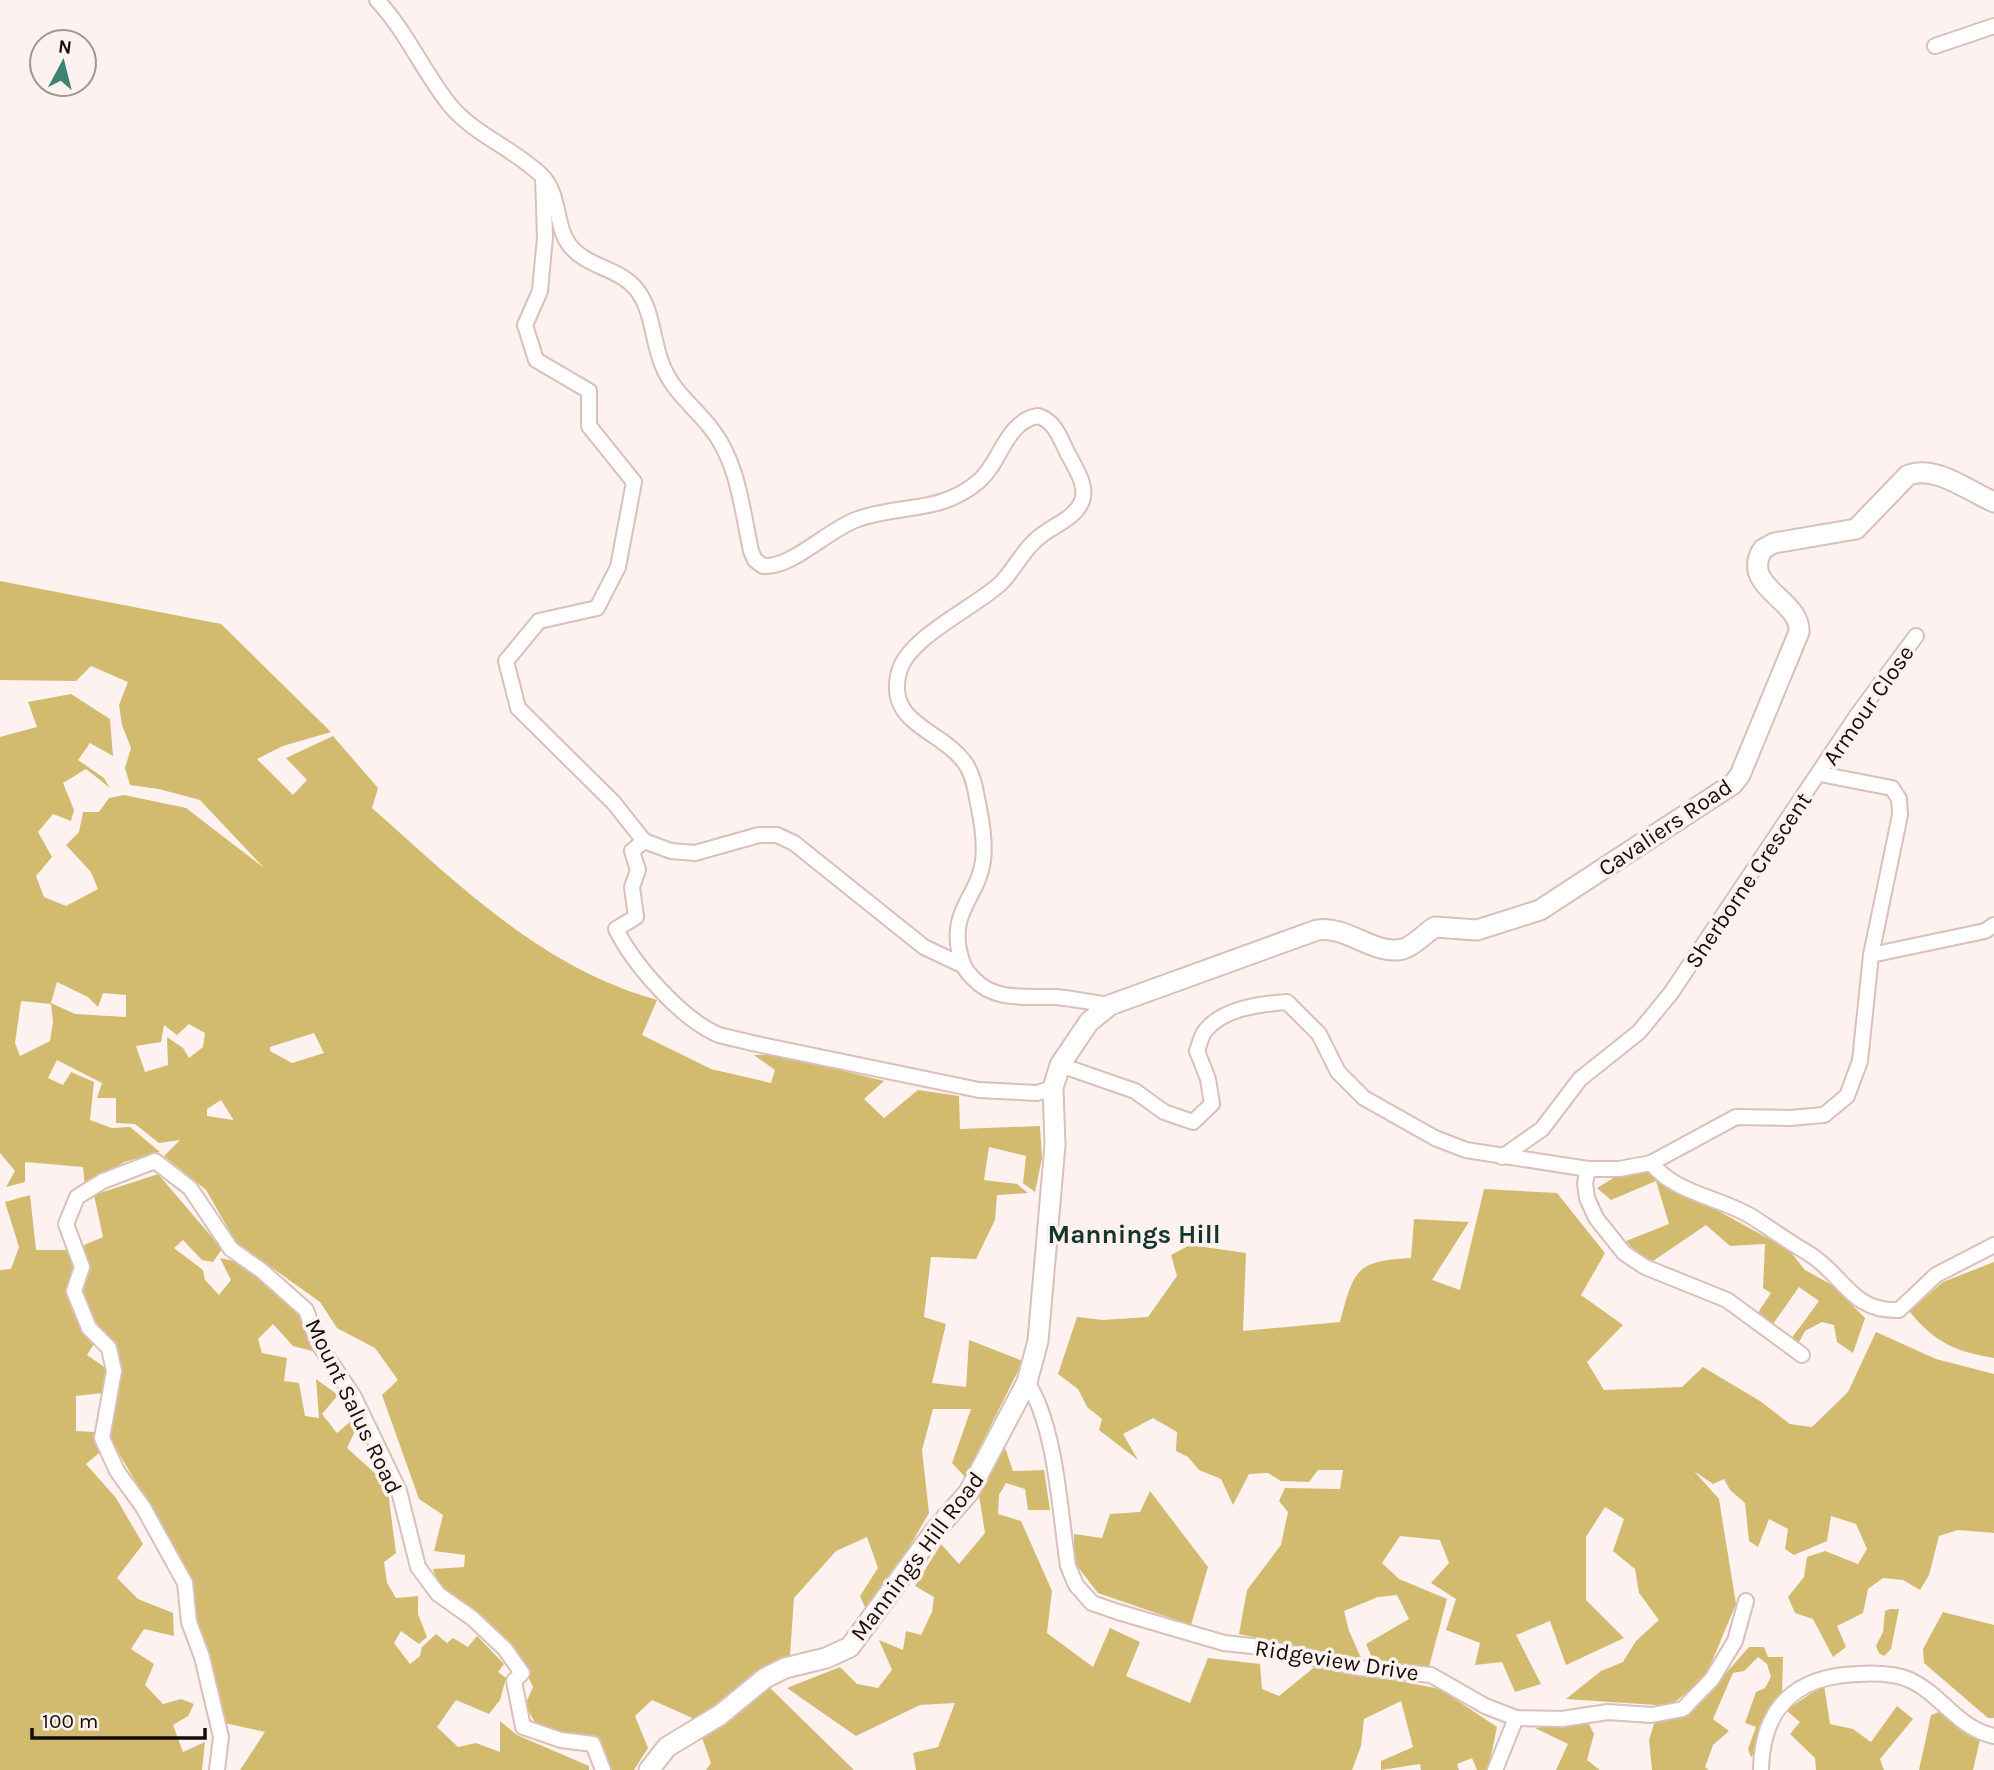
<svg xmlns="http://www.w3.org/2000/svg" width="1994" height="1770" viewBox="0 0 1994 1770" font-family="Karla,sans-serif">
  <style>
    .forest { fill: #d2bb6f; fill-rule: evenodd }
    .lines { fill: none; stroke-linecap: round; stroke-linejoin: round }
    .minor-casing { stroke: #d9c0b9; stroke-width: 18 }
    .major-casing { stroke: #d9c0b9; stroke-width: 23 }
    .minor { stroke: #fff; stroke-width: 14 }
    .major { stroke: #fff; stroke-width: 19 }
    .labels { text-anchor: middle; stroke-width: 7; stroke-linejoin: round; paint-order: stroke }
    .street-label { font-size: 23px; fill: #150d0b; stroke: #fdf2f0 }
    .quarter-label { font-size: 26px; font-weight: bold; fill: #14342e; stroke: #fdf2f0 }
  </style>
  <rect width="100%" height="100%" fill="#fdf2f0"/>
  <g class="forest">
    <path d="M0 581 221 624 331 732 283 746 257 759 293 795 307 780 286 758 333 736 378 788 372 808C459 885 542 968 657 1000L642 1035 711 1069 771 1083 775 1070 754 1055H780L884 1081 864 1099 884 1118 918 1090 959 1096 960 1129 1040 1126 1042 1158 1035 1192 1023 1183 1026 1156 989 1147 984 1180 1017 1184 1028 1193 997 1195 995 1220 976 1259 931 1257 924 1317 946 1324 932 1383 966 1387 969 1340 1023 1361 965 1477 952 1463 971 1409H933L922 1450 929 1513 869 1616 860 1596 878 1568 867 1537 836 1551 794 1598 790 1655 711 1717 699 1721 652 1700 635 1716 648 1748 634 1770H607L593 1744 536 1724 525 1705 533 1687C521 1661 505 1635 482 1616 460 1598 442 1599 433 1569L464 1567 465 1555 434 1551 443 1515 419 1499 382 1395 398 1380 375 1348 337 1328 320 1302 236 1242 206 1190 164 1156 180 1140 159 1143 135 1124 116 1123V1098H97L102 1083 57 1060 48 1078 63 1085 71 1072 94 1082 90 1120 112 1128 130 1127 160 1152 124 1162 85 1187 83 1167 25 1162V1182L6 1187 15 1171 0 1153V737L37 727 28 702 71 694 110 719 113 756 90 743 78 760 104 778 110 788 86 769 63 783 74 810 71 821 53 814 38 832 52 857 36 876 44 897 66 906 98 889 91 872 66 845 79 832 83 812H99L109 798 124 795 186 808 264 868 200 800 159 789 130 785 125 768 131 748 122 725 119 705 128 682 91 666 76 681 0 680ZM57 982 88 997 98 1007 103 993 126 995V1017L75 1014 51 1003ZM21 1001 51 1004 53 1022 50 1041 20 1056 15 1043ZM189 1024 205 1033 203 1047 189 1058 183 1048 167 1037 168 1065 145 1072 136 1046 161 1042 164 1025 177 1035ZM314 1033 324 1053 292 1063 270 1051V1047ZM221 1100 233 1119V1120L207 1116V1109Z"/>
    <path d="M1648 1168 1653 1175 1789 1250 1805 1270 1832 1285 1865 1318 1853 1353 1837 1342 1834 1325 1822 1322 1805 1331 1798 1344 1791 1339 1819 1301 1799 1287 1773 1324 1757 1314 1771 1293 1763 1288 1765 1244 1730 1246 1706 1225 1653 1261 1639 1256 1626 1241 1669 1224 1656 1181 1611 1200 1597 1188 1620 1174Z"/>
    <path d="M158 1174 222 1249 213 1262 202 1260 183 1240 174 1248 203 1270 205 1280 219 1295 231 1280 220 1258 238 1262 297 1309 316 1352 293 1346 273 1324 258 1339 262 1353 287 1358 284 1381 299 1383 305 1416 319 1418 316 1379 338 1395 322 1414 337 1433 351 1421 357 1427 347 1448 387 1484 396 1553 384 1562 387 1583 396 1598 418 1596V1614L427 1637 419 1644 401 1631 394 1643 410 1664 420 1656 422 1647 436 1634 447 1643 453 1638 468 1647 477 1636 504 1664 498 1672 506 1678 500 1700 489 1714 456 1700 437 1727 458 1747 476 1743 500 1752V1721L517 1735 589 1766V1770H240L265 1732 225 1723 192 1618 189 1581 159 1521 108 1435 119 1366C105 1345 80 1315 81 1288 82 1271 86 1265 84 1245L103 1237 94 1195Z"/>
    <path d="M1484 1189 1557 1193 1605 1253 1581 1295 1623 1325 1587 1362 1604 1390 1682 1387 1703 1367 1760 1401 1790 1424 1812 1427 1848 1392 1876 1332 1936 1359 1994 1374V1533L1958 1530 1939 1536 1929 1575 1920 1590 1903 1580 1883 1578 1868 1589 1863 1613 1837 1626 1846 1647 1833 1657 1813 1619 1795 1613 1788 1597 1804 1577 1807 1557 1825 1551 1858 1564 1867 1549 1856 1524 1831 1516 1827 1541 1794 1555 1785 1549 1788 1529 1769 1519 1758 1547 1749 1541 1745 1503 1730 1490 1724 1479 1713 1484 1694 1471 1719 1499 1736 1604 1705 1678 1670 1706 1566 1699 1601 1671 1623 1662 1636 1641 1659 1620 1639 1593 1635 1569 1613 1551 1624 1519 1605 1507 1586 1537V1600L1624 1638 1566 1665 1550 1621 1516 1635 1541 1684 1515 1692 1502 1662 1475 1665 1480 1643 1446 1630 1456 1599 1431 1583 1449 1563 1440 1540 1400 1536 1382 1563 1399 1579 1447 1599 1429 1667 1374 1662 1366 1644 1409 1619 1397 1595 1378 1597 1344 1611 1349 1631 1362 1660 1239 1634 1247 1590 1281 1545 1288 1512 1279 1501 1285 1488 1340 1489 1343 1470H1318L1309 1482 1281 1481 1268 1473 1249 1474 1233 1505 1221 1479 1199 1470 1188 1457 1176 1451 1177 1432 1153 1418 1123 1434 1138 1460 1099 1430 1102 1419 1087 1407 1078 1389 1058 1374 1077 1317 1103 1320 1148 1317 1177 1276 1171 1255 1190 1245 1246 1253 1243 1331 1340 1322C1354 1270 1355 1261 1411 1258L1414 1219 1469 1222 1432 1280 1460 1290Z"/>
    <path d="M30 1195 36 1250H68L71 1243 76 1267 65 1291 83 1330 94 1344 87 1355 107 1369 102 1393 76 1396V1431L94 1432 99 1453 86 1464 116 1498 143 1544 117 1578 138 1599 173 1613 174 1636 144 1629 131 1649 154 1664 145 1685 163 1704 181 1699 194 1704 188 1716 173 1725 183 1752 205 1742 202 1770H0V1270L11 1269 19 1247 5 1202Z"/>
    <path d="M1994 1262V1358C1956 1352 1934 1342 1909 1311L1943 1282Z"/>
    <path d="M1004 1445 1013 1471 1044 1470 1050 1510H1028L1025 1489 1006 1483 999 1495 998 1514 1021 1521 1052 1591 1047 1633 1093 1667 1110 1628 1140 1642 1126 1676 1190 1703 1208 1658 1260 1664 1262 1689 1279 1696 1317 1665 1440 1689 1497 1727 1488 1770H1477L1472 1758 1457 1764 1459 1770H1421L1420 1764 1381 1770V1761L1413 1747 1401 1701 1364 1719 1361 1746 1352 1770H916L913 1753 938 1747 955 1703 920 1705 856 1736 787 1688 840 1667 857 1684 878 1688 892 1670 879 1640 903 1650 906 1631 921 1635 932 1612 934 1597 915 1586 941 1544 959 1564 985 1533 978 1489Z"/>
    <path d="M1150 1491 1208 1567 1191 1625 1098 1593 1074 1562V1534L1102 1538 1110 1514 1140 1512Z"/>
    <path d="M1890 1609H1899L1891 1649 1884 1656 1879 1653 1876 1646 1883 1632 1885 1611Z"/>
    <path d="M1943 1612 1994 1625V1718H1988L1924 1663 1923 1649Z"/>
    <path d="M1749 1647H1764L1768 1657H1783L1782 1692 1757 1751 1751 1757 1748 1749 1756 1727 1745 1723 1756 1692 1765 1688 1771 1677 1767 1664 1758 1657 1744 1671 1733 1673 1713 1719 1729 1731 1713 1745 1705 1767 1709 1770H1652L1649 1740 1655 1721 1689 1715Z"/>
    <path d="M765 1683 854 1770H706L711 1763 700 1732Z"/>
    <path d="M1824 1685 1830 1724 1853 1729 1871 1742 1897 1706 1913 1719 1880 1759 1884 1770H1816L1815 1758 1790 1734 1800 1722 1786 1710Z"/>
    <path d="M1939 1712 1980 1740 1973 1770H1919L1931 1715Z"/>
    <path d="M1588 1722 1594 1734 1587 1760 1600 1770H1556L1568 1744 1535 1728Z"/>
  </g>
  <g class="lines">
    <defs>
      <g id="minor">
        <path d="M377 0C406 31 423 71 449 104 473 134 513 148 541 175 561 194 554 227 571 247 589 268 620 268 637 290 654 312 652 344 664 369 674 392 695 408 710 427 738 461 742 509 751 551L755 560 763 566C793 568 828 529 858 519 899 504 941 514 979 481 1001 462 1006 421 1038 416 1055 421 1060 438 1067 452 1074 466 1088 485 1082 501 1075 519 1051 526 1038 538 1022 551 1015 569 1001 583 976 607 908 637 899 672 885 724 941 729 965 763 974 775 976 794 979 808 982 823 985 845 983 861 978 896 951 910 959 950 962 962 964 970 973 978 994 1002 1028 996 1057 997 1075 999 1093 1003 1110 1005"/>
        <path d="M1935 46 1994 26"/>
        <path d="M543 177 545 237 540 291 525 325 536 360 589 391V426L634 482 618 567 597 608 539 621 506 661 518 708 614 803 644 841 671 851 695 853 759 835H777L794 843 924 947 962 965"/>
        <path d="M644 841 632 851 638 870 632 887 636 917 616 929C633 964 682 1020 719 1035 730 1038 741 1040 752 1043L979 1090 1037 1093 1053 1088"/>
        <path d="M1871 955 1985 931 1994 925"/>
        <path d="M1060 1065 1135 1091 1164 1112 1193 1122 1212 1104 1208 1079 1197 1051C1199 1046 1201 1036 1205 1031 1223 1008 1260 1004 1287 1002L1319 1034 1338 1072 1364 1098 1435 1138 1466 1150 1588 1169H1619L1651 1163 1736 1117 1790 1118 1824 1115 1847 1096 1860 1061 1871 955 1900 815 1899 799 1892 788 1820 774"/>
        <path d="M1502 1157 1542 1129 1580 1079 1639 1032 1671 993 1858 714 1916 636"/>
        <path d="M1651 1163C1677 1195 1721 1197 1754 1218 1772 1230 1789 1242 1808 1253 1844 1275 1851 1312 1899 1310L1936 1275 1994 1245"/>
        <path d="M1588 1169 1585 1183 1587 1198 1596 1218 1624 1253 1645 1267 1727 1300 1802 1355"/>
        <path d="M1027 1382C1056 1426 1060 1513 1068 1566L1076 1585 1092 1603 1118 1612 1224 1643 1261 1647 1360 1668 1431 1675 1485 1706 1516 1718 1562 1719 1608 1712 1652 1715 1683 1709 1712 1679 1735 1641 1746 1601"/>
        <path d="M217 1770 221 1737 202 1657 189 1622 185 1583 143 1507 117 1471 102 1438 114 1371 109 1348 89 1328 74 1291 82 1267 66 1224 77 1197 103 1181 155 1161 190 1188 231 1249 262 1271 306 1310 318 1343 354 1397 399 1491 418 1567 438 1594 472 1618 505 1649 522 1673 514 1681 523 1727 561 1740 593 1744 603 1770"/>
        <path d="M1495 1770 1516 1718"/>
        <path d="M1761 1770C1762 1707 1796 1676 1858 1674 1875 1673 1894 1673 1910 1680 1942 1695 1957 1728 1994 1736"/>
      </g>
      <path id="major" d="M649 1770 667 1747 720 1715 765 1678 785 1668 826 1658 850 1647 934 1532 969 1492 1027 1382 1038 1341 1055 1145 1053 1088 1060 1065 1089 1022 1110 1005 1317 930C1347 925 1374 956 1403 949 1414 946 1425 933 1435 927L1477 930 1540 910 1733 784 1740 775 1799 632C1801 599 1739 587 1763 549L1774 543 1856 529 1908 475C1937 465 1968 491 1994 502"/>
    </defs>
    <use href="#minor" class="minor-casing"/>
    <use href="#major" class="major-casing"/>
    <use href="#minor" class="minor"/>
    <use href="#major" class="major"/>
  </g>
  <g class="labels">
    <g class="street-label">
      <text transform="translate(1868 705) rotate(-55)" y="8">Armour Close</text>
      <text transform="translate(1665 827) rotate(-34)" y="8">Cavaliers Road</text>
      <text transform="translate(1748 880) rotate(-56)" y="8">Sherborne Crescent</text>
      <text transform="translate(354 1406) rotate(64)" y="8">Mount Salus Road</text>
      <text transform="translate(917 1556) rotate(-53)" y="8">Mannings Hill Road</text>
      <text transform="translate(1337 1660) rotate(9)" y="8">Ridgeview Drive</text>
    </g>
    <g class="quarter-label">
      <text x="1134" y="1243">Mannings Hill</text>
    </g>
  </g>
  <g transform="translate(63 63) rotate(7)"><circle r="33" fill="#fdf2f0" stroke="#a09694" stroke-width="2"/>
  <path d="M0-5L12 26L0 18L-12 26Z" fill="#3e8275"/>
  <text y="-10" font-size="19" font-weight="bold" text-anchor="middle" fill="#150d0b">N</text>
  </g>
  <path d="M32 1728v10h173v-10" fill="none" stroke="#150d0b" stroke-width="3.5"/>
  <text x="42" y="1728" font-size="21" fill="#150d0b" stroke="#fdf2f0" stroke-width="5" paint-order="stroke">100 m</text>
</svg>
